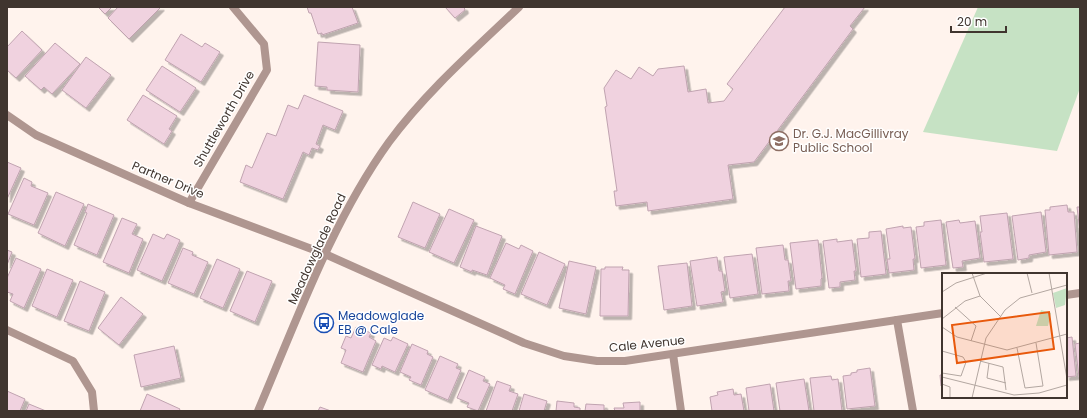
<svg xmlns="http://www.w3.org/2000/svg" width="1087" height="418" viewBox="0 0 1087 418" font-family="Poppins,sans-serif">
  <style>
    .pitch { fill: #c6e2c4 }
    .building { fill: #f0d2df; stroke: #c0a3b0; filter: url(#shadow) }
    .lines { fill: none; stroke-linecap: round; stroke-linejoin: round }
    .minor { stroke: #af9690; stroke-width: 8 }
    .labels { text-anchor: middle; stroke-width: 3; stroke-linejoin: round; paint-order: stroke }
    .street-label { font-size: 12px; fill: #40352f; stroke: #fff }
    .education-label { font-size: 12px; fill: #785e54; stroke: #fff; text-anchor: start }
    .transit-label { font-size: 12px; fill: #164399; stroke: #fff; text-anchor: start }
    .inset-road { fill: none; stroke: #b3a7a1; stroke-width: 1 }
    .view { fill: #e8590c; fill-opacity: 0.15; stroke: #e8590c; stroke-width: 2 }
    .inset-edge { fill: none; stroke: #40352f; stroke-width: 2 }
  </style>
  <defs>
    <filter id="shadow"><feDropShadow dx="3.5" dy="3.5" stdDeviation="0" flood-color="#0004"/></filter>
  </defs>
  <rect width="100%" height="100%" fill="#fff3ed"/>
  <path class="pitch" d="M978 7H1080V88L1057 151 923 132Z"/>
  <g class="building">
    <path d="M98 7H112L105 14Z"/>
    <path d="M118 7H161L129 39 108 18Z"/>
    <path d="M307 7H352L358 23 322 35V33L318 34 311 13H309Z"/>
    <path d="M445 7H464L465 10 455 18Z"/>
    <path d="M785 7H865L850 26 853 29 754 162 728 165 733 199 648 211 647 202 616 206 614 191H617L605 107 607 106 604 88 616 70 631 79 639 67 653 76 658 69 684 66 688 92 706 89 708 103 724 101 733 89 727 84Z"/>
    <path d="M22 31 42 50 16 78 7 70V47Z"/>
    <path d="M181 34 202 47 205 43 220 52 201 82 165 60Z"/>
    <path d="M318 42 360 45 358 92 327 90V87L315 86Z"/>
    <path d="M55 43 80 64 52 94 44 87 41 90 25 76Z"/>
    <path d="M86 57 111 75 86 108 62 90Z"/>
    <path d="M162 66 196 88 180 112 146 90Z"/>
    <path d="M143 95 177 116 169 129 172 131 164 144 127 120Z"/>
    <path d="M304 95 343 111 335 130 323 125 316 144 320 146 318 150 312 148 309 155 303 152 283 199 240 182 246 165 252 168 267 133 276 136 288 105 298 109Z"/>
    <path d="M7 162 21 168 7 199Z"/>
    <path d="M24 178 32 182 31 186 48 193 34 225 8 214Z"/>
    <path d="M56 192 84 204 65 246 38 233Z"/>
    <path d="M413 202 440 214 425 248 398 237Z"/>
    <path d="M88 204 114 215 97 255 74 245 87 213 85 212Z"/>
    <path d="M1067 205 1068 212H1074L1077 252 1049 255 1045 210H1050V207Z"/>
    <path d="M1077 207H1080V232Z"/>
    <path d="M449 209 474 220 454 263 429 252Z"/>
    <path d="M1041 212 1046 252 1029 255V258L1018 260 1012 216Z"/>
    <path d="M1007 213 1013 259 984 262 980 232H982L980 216Z"/>
    <path d="M122 218 137 224 132 234 143 239 129 273 103 262Z"/>
    <path d="M941 220 946 265 921 268 916 227 924 226V222Z"/>
    <path d="M959 220 960 223 975 221 980 258 962 261 963 267 953 268 946 222Z"/>
    <path d="M476 226 502 236 487 275 472 270V272L460 267Z"/>
    <path d="M903 226V228L911 227 915 259H913L914 270 889 273 887 259H890L886 229Z"/>
    <path d="M881 231 886 274 861 277 857 239 869 238V232Z"/>
    <path d="M153 234 164 239 167 234 180 240 162 281 137 270Z"/>
    <path d="M837 239V242L852 240 856 271H854L855 280 840 282V287L829 288 823 241Z"/>
    <path d="M818 240 822 278 821 279V286L796 289 790 243Z"/>
    <path d="M506 243 519 249 521 245 533 251 515 294 503 289 505 285 490 278Z"/>
    <path d="M783 245 785 260H788L791 281H788L789 291 762 294 756 248Z"/>
    <path d="M183 248 193 252 192 255 208 262 194 294 168 283Z"/>
    <path d="M7 250 12 252 7 265Z"/>
    <path d="M539 252 565 264 547 305 521 294Z"/>
    <path d="M752 254 758 294 730 298 724 257Z"/>
    <path d="M717 257 719 271H722L725 291 721 292 723 302 697 306 690 261Z"/>
    <path d="M16 258 41 269 24 308 10 301 13 294 7 292V278Z"/>
    <path d="M217 259 240 269 223 308 200 298Z"/>
    <path d="M569 261 596 267 586 314 559 308Z"/>
    <path d="M687 263 692 306 664 310 658 266Z"/>
    <path d="M605 267H623L622 270H629L628 316H600L601 269H605Z"/>
    <path d="M47 269 73 280 57 317 32 306Z"/>
    <path d="M247 271 272 281 255 322 230 311Z"/>
    <path d="M80 281 105 292 89 331 64 321Z"/>
    <path d="M121 297 143 314 119 345 98 328Z"/>
    <path d="M356 327 371 333 369 337 376 341 363 372 341 363 346 350 341 348 346 336 351 338Z"/>
    <path d="M393 337 408 344 395 372 382 366 381 369 372 365 384 338 391 341Z"/>
    <path d="M1072 337 1076 376 1066 377V338Z"/>
    <path d="M1080 343V377H1079L1075 344Z"/>
    <path d="M412 344 428 351 427 354 433 357 421 385 409 380 411 377 400 372Z"/>
    <path d="M174 346 181 378 141 387 134 355Z"/>
    <path d="M440 356 458 364 456 368 461 370 448 400 425 390Z"/>
    <path d="M870 368 875 406 847 409 843 376 851 375V373L857 372V370Z"/>
    <path d="M469 370 485 377 483 381 490 384 478 411 467 407 469 403 457 398Z"/>
    <path d="M940 375H943V386H941Z"/>
    <path d="M831 376 832 380 838 379 842 411H814L810 378Z"/>
    <path d="M804 379 809 411H780L776 383Z"/>
    <path d="M497 381 511 386 509 391 518 394 512 411H486Z"/>
    <path d="M770 384 774 411H749L746 388Z"/>
    <path d="M733 389 734 395 741 394 744 411H712L710 397 718 395 717 392Z"/>
    <path d="M7 391 25 399 20 411H7Z"/>
    <path d="M147 394 180 409 179 411H140Z"/>
    <path d="M524 394 547 401 544 411H519Z"/>
    <path d="M557 401 574 403V407L580 408V411H556Z"/>
    <path d="M640 402V411H615L614 408H624L623 403Z"/>
    <path d="M29 404 46 411H26Z"/>
    <path d="M586 404 604 405V410L611 411H585Z"/>
    <path d="M320 407 331 411H318Z"/>
  </g>
  <g class="lines">
    <g class="minor">
      <path d="M7 115 36 135 189 203 325 254 524 343 564 356 597 361H625L943 313"/>
      <path d="M189 203 267 70 264 44 233 7"/>
      <path d="M1066 295 1080 293"/>
      <path d="M897 320 913 411"/>
      <path d="M7 330 73 361 92 392 94 411"/>
      <path d="M673 354 681 411"/>
      <path d="M258 411C296 322 332 221 389 142 426 92 474 50 519 7"/>
    </g>
  </g>
  <defs>
    <symbol id="school-ring" viewBox="-11 -11 22 22"><circle r="9.5" fill="#fff" stroke="#8d6e63" stroke-width="1.5"/><path d="M0-5L7-2L0 1L-7-2ZM-4 1L0 2.5L4 1V4Q0 6-4 4Z" fill="#8d6e63"/></symbol>
    <symbol id="bus-ring" viewBox="-11 -11 22 22"><circle r="9.5" fill="#fff" stroke="#1a4fb4" stroke-width="1.5"/><path d="M-5-6H5V4H4V6H2V4H-2V6H-4V4H-5ZM-3.5-4V0h7V-4ZM-3.5 1.2v1.5H-2V1.2ZM2 1.2v1.5H3.5V1.2Z" fill="#1a4fb4"/></symbol>
  </defs>
  <g fill-rule="evenodd">
    <use href="#school-ring" x="768" y="130" width="22" height="22"/>
    <use href="#bus-ring" x="313" y="312" width="22" height="22"/>
  </g>
  <g class="labels">
    <g class="street-label">
      <text transform="translate(224 119) rotate(-60)" y="4">Shuttleworth Drive</text>
      <text transform="translate(168 180) rotate(23)" y="4">Partner Drive</text>
      <text transform="translate(317 249) rotate(-65)" y="4">Meadowglade Road</text>
      <text transform="translate(647 344) rotate(-6)" y="4">Cale Avenue</text>
    </g>
    <g class="education-label">
      <text x="793" y="138">Dr. G.J. MacGillivray<tspan x="793" dy="14">Public School</tspan></text>
    </g>
    <g class="transit-label">
      <text x="338" y="320">Meadowglade<tspan x="338" dy="14">EB @ Cale</tspan></text>
    </g>
  </g>
  <g transform="translate(942 273)">
    <rect width="125" height="125" fill="#fff3ed"/>
    <path d="M125 15 123 32 114 35 111 20Z" fill="#c6e2c4"/>
    <path d="M99 37 109 40 106 53H94Z" fill="#c6e2c4"/>
    <path class="inset-road" d="M30 0 38 23 59 44M85 0 90 20M107 0 125 106M0 19 14 10 45 0M13 34 34 53 29 68M0 46 23 28 38 23M0 54 15 64 65 77 125 61M75 75 83 115 101 113 94 70M0 78 21 84 24 89 19 103 0 100M38 88 61 94 64 117M47 90 45 105 64 110M0 104 72 122 97 120 125 112M0 111 8 114V125M30 125 44 65 63 37 78 25 125 12"/>
    <path class="view" d="M107 39 112 76 15 90 10 52Z"/>
    <rect width="125" height="125" class="inset-edge"/>
  </g>
  <rect width="1087" height="418" fill="none" stroke="#40352f" stroke-width="16"/>
  <path d="M951 26v6h55v-6" fill="none" stroke="#40352f" stroke-width="2"/>
  <text x="957" y="26" font-size="12" fill="#40352f" stroke="#ffffff" stroke-width="3" paint-order="stroke">20 m</text>
</svg>
